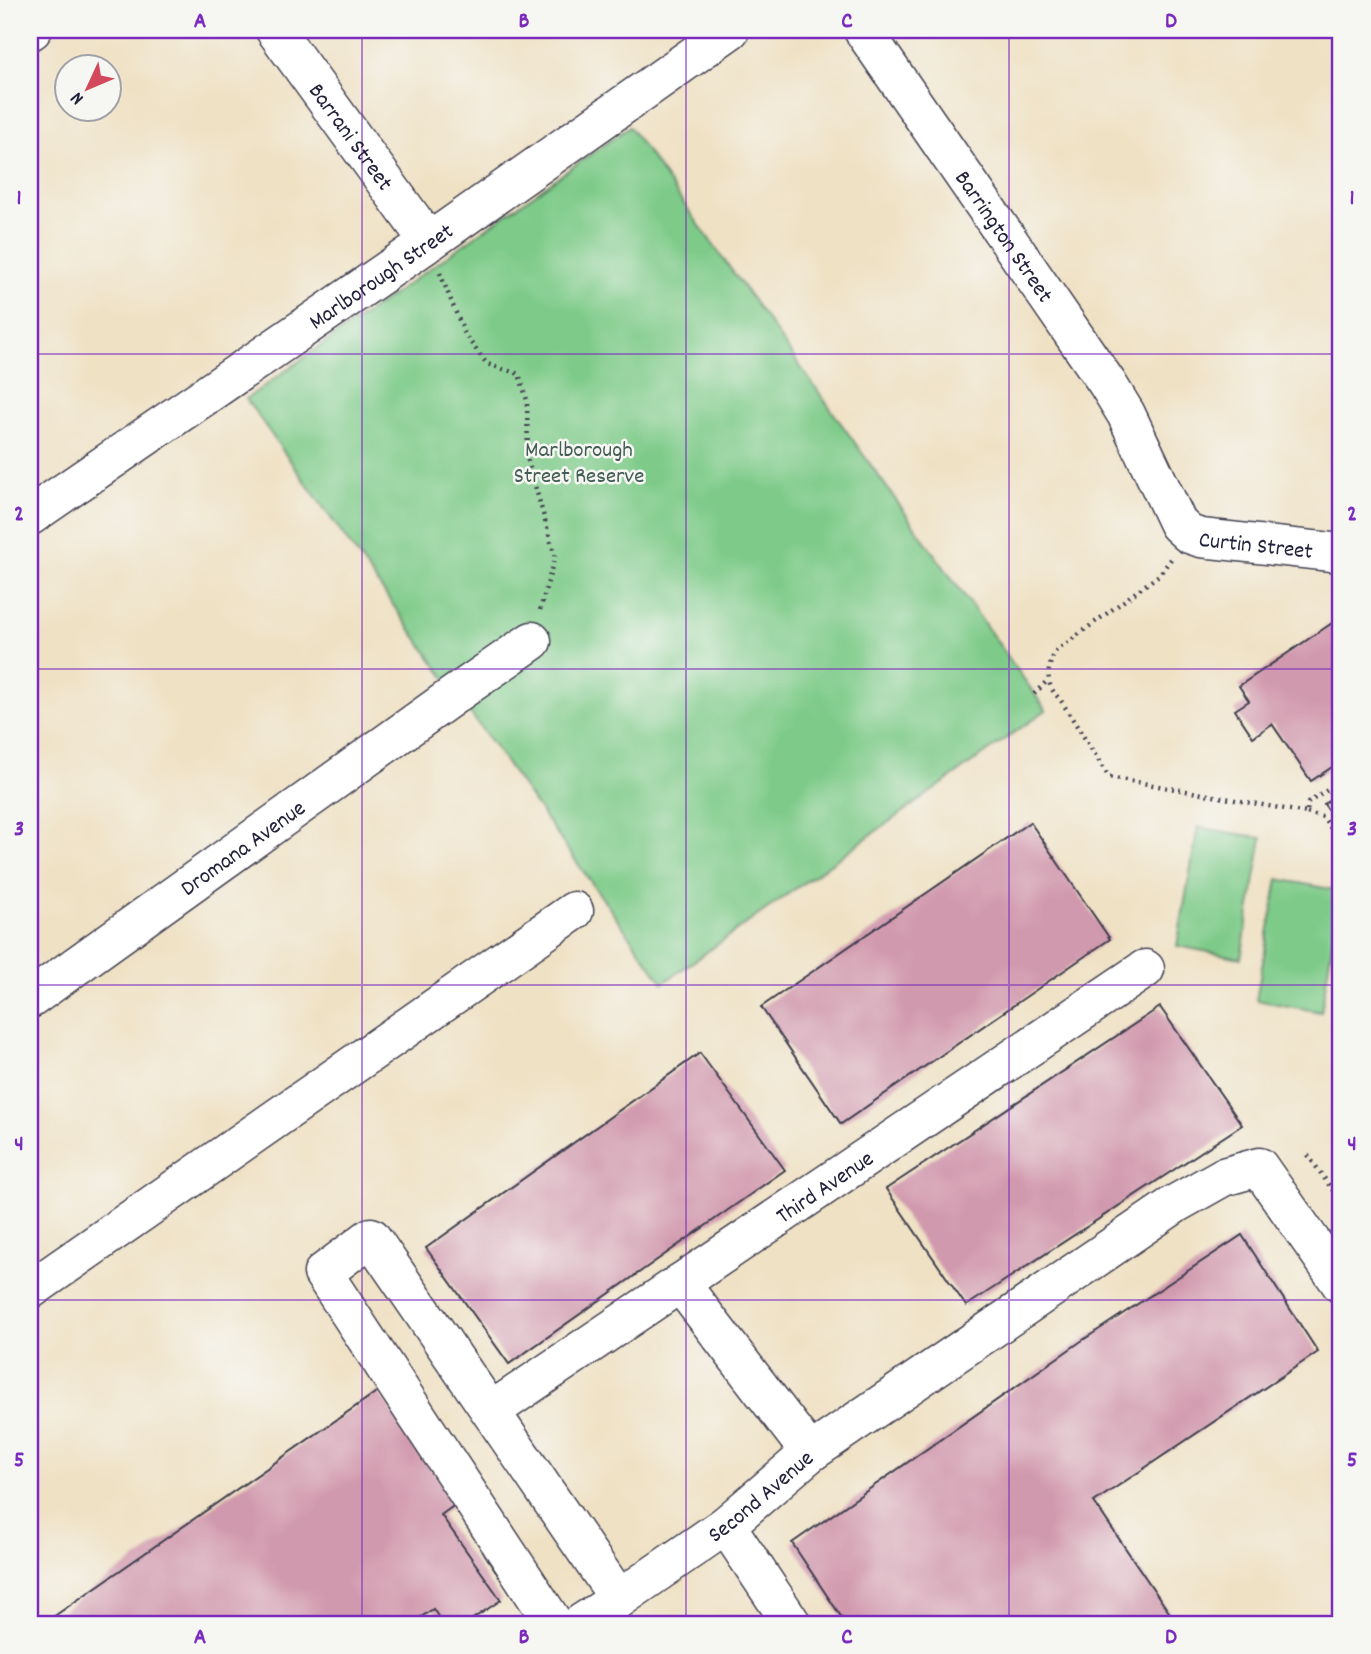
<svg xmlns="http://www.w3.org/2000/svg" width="1371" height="1654" viewBox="0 0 1371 1654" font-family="Dekko,sans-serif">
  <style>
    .green { fill: #7ecb89; stroke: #507662; stroke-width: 2 }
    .building { fill: #d199ad }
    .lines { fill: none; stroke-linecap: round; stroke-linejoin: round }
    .minor-casing { stroke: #413f50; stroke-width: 41 }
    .path { stroke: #413f50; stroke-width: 4.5; stroke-dasharray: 2 5; stroke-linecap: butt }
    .minor { stroke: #fff; stroke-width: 38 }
    .grid { fill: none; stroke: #7b2cbf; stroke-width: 2; stroke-opacity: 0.55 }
    .labels { text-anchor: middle; stroke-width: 5; stroke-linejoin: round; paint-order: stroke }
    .street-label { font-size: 23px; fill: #22223b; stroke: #f6f6f2 }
    .park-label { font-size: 23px; fill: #425d56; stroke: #f6f6f2 }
    .neatline { fill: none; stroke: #7b2cbf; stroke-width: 2.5 }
    .grid-label { font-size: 23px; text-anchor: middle; font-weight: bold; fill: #7b2cbf }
  </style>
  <rect width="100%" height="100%" fill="#f6f6f2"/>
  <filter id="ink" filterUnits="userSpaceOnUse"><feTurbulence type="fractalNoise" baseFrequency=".0143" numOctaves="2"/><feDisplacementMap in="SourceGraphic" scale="14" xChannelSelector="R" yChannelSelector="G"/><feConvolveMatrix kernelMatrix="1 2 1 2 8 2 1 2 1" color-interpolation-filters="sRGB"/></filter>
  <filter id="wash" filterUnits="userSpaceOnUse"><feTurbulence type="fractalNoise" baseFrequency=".00686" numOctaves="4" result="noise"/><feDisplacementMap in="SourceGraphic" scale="28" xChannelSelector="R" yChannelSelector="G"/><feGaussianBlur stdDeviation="1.57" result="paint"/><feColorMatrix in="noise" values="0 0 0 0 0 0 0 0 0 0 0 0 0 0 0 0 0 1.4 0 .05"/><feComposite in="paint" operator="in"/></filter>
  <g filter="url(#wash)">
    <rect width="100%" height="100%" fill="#efe1c4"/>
    <g class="green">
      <path d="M629 127 1046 710 663 983 246 399Z"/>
      <path d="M1198 827 1262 838 1241 958 1177 946Z"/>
      <path d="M1278 879 1341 891 1321 1012 1256 1000Z"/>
    </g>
    <g id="blocks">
      <g class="building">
        <path d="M1338 619 1341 623V761L1311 781 1272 724 1253 737 1235 710 1249 701 1239 686Z"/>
        <path d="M1341 792V829L1324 804Z"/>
        <path d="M1030 822 1110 939 841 1124 761 1007Z"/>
        <path d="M1160 1007 1242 1125 966 1306 886 1189Z"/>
        <path d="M700 1053 785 1170 509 1364 426 1248Z"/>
        <path d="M1242 1235 1318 1352 1094 1502 1177 1624H846L792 1543 1080 1342Z"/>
        <path d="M378 1391 456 1504 441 1515 501 1600 465 1624H443L433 1609 411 1624H43Z"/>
      </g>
    </g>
  </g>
  <g filter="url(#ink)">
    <use href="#blocks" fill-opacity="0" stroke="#413f50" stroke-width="2"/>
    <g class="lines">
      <defs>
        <g id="minor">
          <path id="s1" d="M275 30 429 242"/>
          <path id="s2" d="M863 30 1107 383 1126 414 1178 524 1189 534 1201 538 1341 553"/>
          <path d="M30 31 32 30"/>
          <path id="s3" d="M30 516 429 242 730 30"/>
          <path id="s4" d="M30 999 454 695 532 641"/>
          <path d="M680 1283 810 1453"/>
          <path d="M30 1290 574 911"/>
          <path id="s5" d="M491 1411 1145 969"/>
          <path d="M726 1525 792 1624"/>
          <path id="s6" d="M554 1624 323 1273 371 1237 619 1599 726 1525 810 1453 1175 1204 1223 1177 1259 1167 1341 1284"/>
          <path d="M580 1624 619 1599"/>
        </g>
      </defs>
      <use href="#minor" class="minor-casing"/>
      <g class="path">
        <path d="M440 273 465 335 487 364 519 374 527 400 528 461 555 556 540 610"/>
        <path d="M1171 559 1159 575 1056 651C1046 668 1045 686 1060 699L1109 777 1307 813 1308 803 1341 781"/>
        <path d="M1034 694 1048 680"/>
        <path d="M1307 813 1323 817 1341 843"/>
        <path d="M1308 1155 1341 1202"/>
      </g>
      <use href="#minor" class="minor"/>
    </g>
  </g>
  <path class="grid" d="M362 30V1624M686 30V1624M1009 30V1624M30 354H1341M30 669H1341M30 985H1341M30 1300H1341"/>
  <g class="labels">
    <g class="street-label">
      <text dy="8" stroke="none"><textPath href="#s1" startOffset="131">Barrani Street</textPath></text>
      <text dy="8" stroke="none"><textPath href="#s2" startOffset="250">Barrington Street</textPath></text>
      <text dy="8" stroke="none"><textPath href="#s3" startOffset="425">Marlborough Street</textPath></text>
      <text dy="8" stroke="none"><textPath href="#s2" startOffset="670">Curtin Street</textPath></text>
      <text dy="8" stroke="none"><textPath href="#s4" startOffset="261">Dromana Avenue</textPath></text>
      <text dy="8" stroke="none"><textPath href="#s5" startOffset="402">Third Avenue</textPath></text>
      <text dy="8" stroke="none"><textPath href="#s6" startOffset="1094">Second Avenue</textPath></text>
    </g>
    <g class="park-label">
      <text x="579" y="456">Marlborough<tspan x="579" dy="26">Street Reserve</tspan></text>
    </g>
  </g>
  <rect width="1371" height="1654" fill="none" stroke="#f6f6f2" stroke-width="77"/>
  <g transform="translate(88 88) rotate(226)"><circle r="33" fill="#f6f6f2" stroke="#a1a1a9" stroke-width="2"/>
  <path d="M0-5L12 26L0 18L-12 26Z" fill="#d1495b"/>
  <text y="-10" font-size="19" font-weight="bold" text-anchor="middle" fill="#22223b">N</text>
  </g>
  <rect x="38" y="38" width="1294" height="1578" class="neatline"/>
  <g class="grid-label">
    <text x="200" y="27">A</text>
    <text x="524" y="27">B</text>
    <text x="847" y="27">C</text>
    <text x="1171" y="27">D</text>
    <text x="19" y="204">1</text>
    <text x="1352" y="204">1</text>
    <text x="19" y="520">2</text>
    <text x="1352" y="520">2</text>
    <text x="19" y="835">3</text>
    <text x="1352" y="835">3</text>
    <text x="19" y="1150">4</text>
    <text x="1352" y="1150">4</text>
    <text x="19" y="1466">5</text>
    <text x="1352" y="1466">5</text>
    <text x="200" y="1643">A</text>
    <text x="524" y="1643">B</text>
    <text x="847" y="1643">C</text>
    <text x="1171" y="1643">D</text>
  </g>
</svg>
